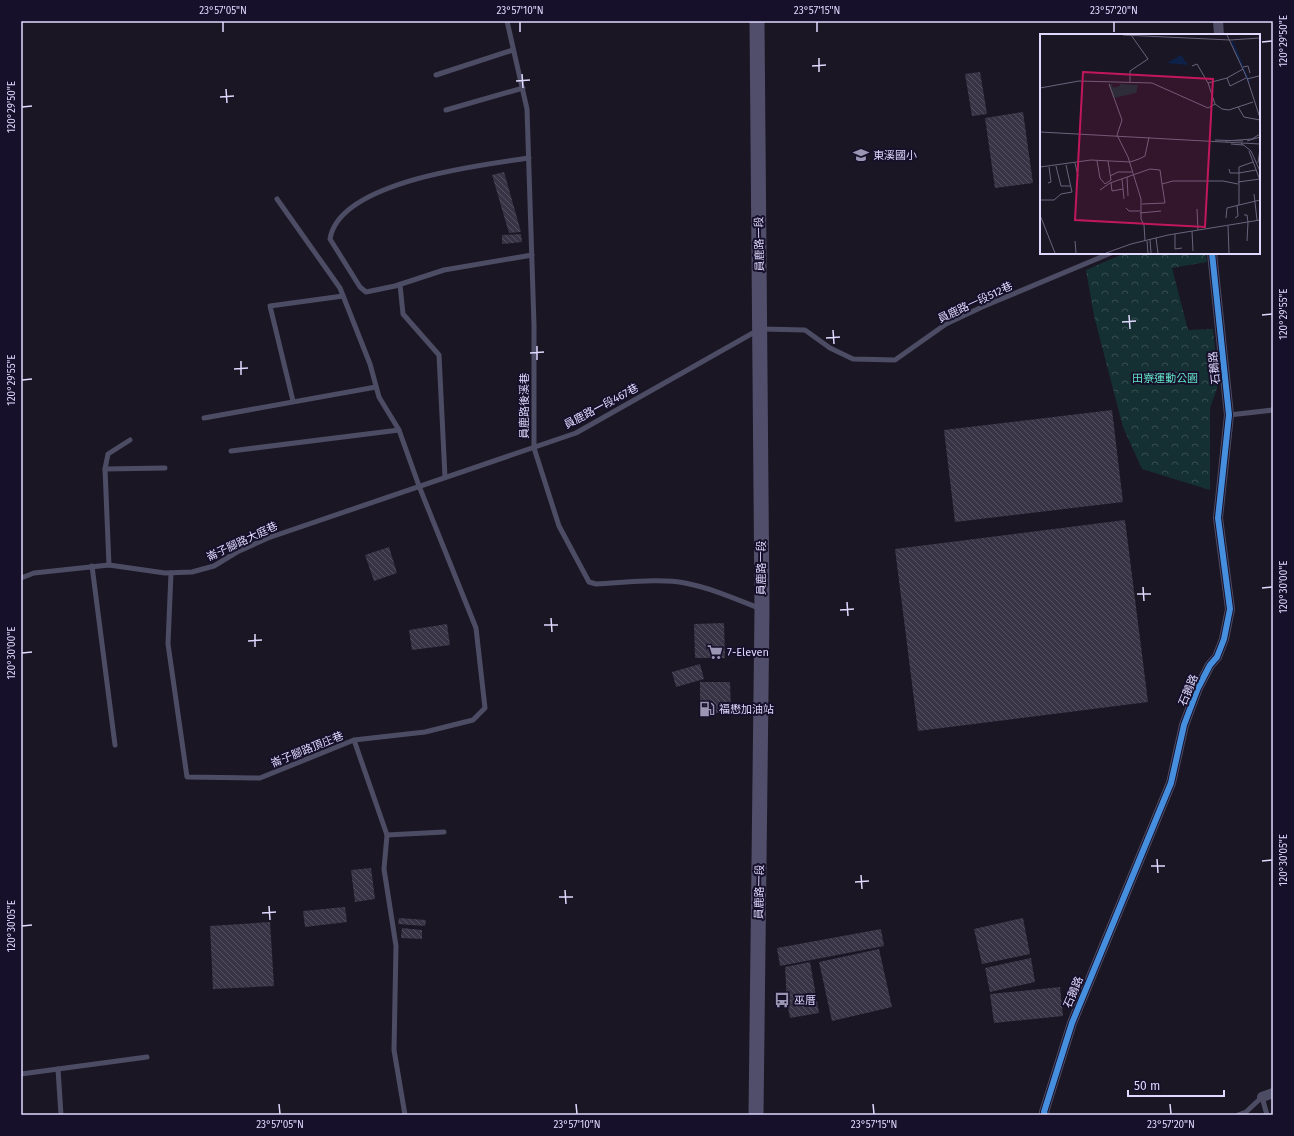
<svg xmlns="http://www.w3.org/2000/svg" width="1294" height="1136" viewBox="0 0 1294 1136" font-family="'Fira Sans','Noto Sans TC',sans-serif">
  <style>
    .park { fill: url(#park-crowns) }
    .building { fill: url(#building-back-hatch) }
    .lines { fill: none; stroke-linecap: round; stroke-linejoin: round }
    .lane { stroke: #4d4c65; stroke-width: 5 }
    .street { stroke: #4d4c65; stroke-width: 10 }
    .secondary { stroke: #514e6b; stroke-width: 15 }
    .cycleway-casing { stroke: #16102a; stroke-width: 8 }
    .cycleway { stroke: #468fdf; stroke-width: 6 }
    .ticks { fill: none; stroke: #dfd9ff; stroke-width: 1.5 }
    .labels { text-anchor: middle; stroke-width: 4; stroke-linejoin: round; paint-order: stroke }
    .poi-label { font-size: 11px; fill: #dfd9ff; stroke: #16102a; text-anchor: start }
    .street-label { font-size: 11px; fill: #dfd9ff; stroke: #16102a }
    .park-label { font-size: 11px; fill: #62e2c6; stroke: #16102a }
    .inset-river { fill: none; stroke: #0d2149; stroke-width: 2 }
    .inset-road { fill: none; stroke: #69647c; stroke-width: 1 }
    .view { fill: #c2185b; fill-opacity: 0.15; stroke: #c2185b; stroke-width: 2 }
    .inset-edge { fill: none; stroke: #dfd9ff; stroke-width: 2 }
    .neatline { fill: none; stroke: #dfd9ff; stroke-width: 1.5 }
    .ticks-label { font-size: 10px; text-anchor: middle; fill: #dfd9ff }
  </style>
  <defs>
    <pattern id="park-crowns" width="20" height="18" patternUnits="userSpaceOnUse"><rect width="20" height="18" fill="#143032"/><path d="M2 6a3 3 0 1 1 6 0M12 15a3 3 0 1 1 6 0" fill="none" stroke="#364d51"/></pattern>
    <pattern id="building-back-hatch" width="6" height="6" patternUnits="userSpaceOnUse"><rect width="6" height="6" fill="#383446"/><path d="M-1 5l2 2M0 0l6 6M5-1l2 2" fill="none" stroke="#545162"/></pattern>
  </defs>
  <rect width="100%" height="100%" fill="#1a1624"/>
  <path class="park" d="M1125 253H1205L1207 262 1172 268 1188 330 1213 329 1219 383 1210 408V490L1142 469 1123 427 1094 316 1086 270Z"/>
  <g class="building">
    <path d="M980 72 987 114 972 116 965 74Z"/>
    <path d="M1023 112 1033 183 995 188 985 118Z"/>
    <path d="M504 172 521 232 509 233 492 175Z"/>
    <path d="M521 234 522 242 502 244V235Z"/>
    <path d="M1112 410 1123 502 955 522 944 430Z"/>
    <path d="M1125 520 1148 702 918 731 895 549Z"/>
    <path d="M389 547 397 573 374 581 365 555Z"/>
    <path d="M724 623 725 658H695L694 624Z"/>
    <path d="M447 624 450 645 412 650 409 630Z"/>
    <path d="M700 664 704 679 676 687 672 672Z"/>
    <path d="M700 682H730L731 713H700Z"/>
    <path d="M371 868 375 899 355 902 351 870Z"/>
    <path d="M345 907 347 922 305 927 303 911Z"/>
    <path d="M399 918 426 920 425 926 398 924Z"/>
    <path d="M1023 918 1030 954 982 964 974 929Z"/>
    <path d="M270 922 274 986 213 989 210 926Z"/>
    <path d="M402 928 422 930V939L401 938Z"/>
    <path d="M881 929 884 946 780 966 777 948Z"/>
    <path d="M879 949 892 1007 832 1021 819 962Z"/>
    <path d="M1031 958 1035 982 990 992 985 968Z"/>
    <path d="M810 962 819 1013 790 1018 787 1002 785 967Z"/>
    <path d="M1060 987 1063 1016 994 1023 990 994Z"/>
  </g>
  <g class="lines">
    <g class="lane">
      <path d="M507 21 527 109 534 325V448L559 526 589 582 596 584C623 583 659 578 685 583 711 588 736 599 761 609"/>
      <path d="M436 75 513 50"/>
      <path d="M446 110 523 88"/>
      <path d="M529 158C481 165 339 181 330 239L360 287 366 292 395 286 444 270 532 255"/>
      <path d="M277 199 340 288 370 364 379 397 399 430 419 486 476 628 485 708 473 720 425 732 354 740"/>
      <path d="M400 285 403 314 439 355 445 477"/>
      <path d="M293 401 270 306 343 296"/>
      <path d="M1229 415 1273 410"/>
      <path d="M204 418 376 387"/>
      <path d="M231 451 399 430"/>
      <path d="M105 469 165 468"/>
      <path d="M109 565 105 469 108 454 130 440"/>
      <path d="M92 566 115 745"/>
      <path d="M171 573 168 644 187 777 260 778 354 740 387 835 384 869 396 946 394 1050 405 1115"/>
      <path d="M21 578 34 573 109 565 165 573 192 572 214 566 237 552 268 538 576 433 760 329 805 330 830 348 853 359 895 360 946 324 982 307 1111 253"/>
      <path d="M387 835 444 832"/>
      <path d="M58 1069 61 1115"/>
      <path d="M21 1074 147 1057"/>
      <path d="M1238 1115 1246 1112 1262 1097 1267 1115"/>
    </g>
    <g class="street">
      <path d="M1218 21 1219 35"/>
      <path d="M1262 1097 1273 1093"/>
      <path d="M1045 1115 1044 1112 1072 1023 1171 783 1184 725 1198 688 1210 665 1217 657 1224 639 1230 609 1218 518 1229 415 1212 253"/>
    </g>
    <path class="secondary" d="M756 1115 762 609 757 21"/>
    <defs>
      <path id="cycleway" d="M1045 1115 1044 1112 1072 1023 1171 783 1184 725 1198 688 1210 665 1217 657 1224 639 1230 609 1218 518 1229 415 1212 253"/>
    </defs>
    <use href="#cycleway" class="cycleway-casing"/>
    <use href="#cycleway" class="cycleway"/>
  </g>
  <path class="ticks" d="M223 22V32M520 22V32M817 22V32M1114 22V32M1262 42 1272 41M819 58V72M812 66 826 65M522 74 523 88M516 81 530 80M226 89 227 103M220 97 234 96M22 107 32 106M1129 315 1130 329M1262 315 1272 314M1122 322 1136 321M833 330 834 344M826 338 840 337M537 346V360M530 353 544 352M241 361V375M234 369 248 368M22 380 32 379M1143 587 1144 601M1262 588 1272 587M1137 594H1151M847 602 848 616M840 610 854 609M551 618 552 632M544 625H558M255 634V647M248 641 262 640M22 653 32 652M1157 859 1158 873M1262 861 1272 860M1151 866H1165M861 875 862 889M855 882 869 881M565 890 566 904M559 897H573M269 906 270 920M262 913 276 912M22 926 32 925M279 1104 280 1114M576 1104 577 1114M873 1104 874 1114M1170 1104 1171 1114"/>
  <defs>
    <symbol id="school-bare" viewBox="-9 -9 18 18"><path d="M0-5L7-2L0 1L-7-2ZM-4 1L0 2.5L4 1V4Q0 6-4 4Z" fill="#9a95b2" stroke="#16102a" stroke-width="2.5" paint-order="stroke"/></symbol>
    <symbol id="supermarket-bare" viewBox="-9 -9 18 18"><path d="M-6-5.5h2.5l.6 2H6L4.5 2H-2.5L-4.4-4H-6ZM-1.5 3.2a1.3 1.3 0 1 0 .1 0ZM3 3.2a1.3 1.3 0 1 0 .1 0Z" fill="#9a95b2" stroke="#16102a" stroke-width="2.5" paint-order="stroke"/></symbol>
    <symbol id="fuel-bare" viewBox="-9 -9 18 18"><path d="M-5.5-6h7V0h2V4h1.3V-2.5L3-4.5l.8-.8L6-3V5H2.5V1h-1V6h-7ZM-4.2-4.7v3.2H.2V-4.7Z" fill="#9a95b2" stroke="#16102a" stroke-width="2.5" paint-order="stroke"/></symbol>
    <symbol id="bus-bare" viewBox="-9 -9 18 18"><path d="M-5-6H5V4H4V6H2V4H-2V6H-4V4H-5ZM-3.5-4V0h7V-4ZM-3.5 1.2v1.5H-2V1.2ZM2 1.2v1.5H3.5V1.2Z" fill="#9a95b2" stroke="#16102a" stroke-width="2.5" paint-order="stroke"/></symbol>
  </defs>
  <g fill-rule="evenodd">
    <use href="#school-bare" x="850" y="144" width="22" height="22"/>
    <use href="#supermarket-bare" x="704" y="641" width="22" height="22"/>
    <use href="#fuel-bare" x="696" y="698" width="22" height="22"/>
    <use href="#bus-bare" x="771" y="989" width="22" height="22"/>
  </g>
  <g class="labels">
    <g class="poi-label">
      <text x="873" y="159">東溪國小</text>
      <text x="727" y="656">7-Eleven</text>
      <text x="719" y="713">福懋加油站</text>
      <text x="794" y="1004">巫厝</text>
    </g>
    <g class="street-label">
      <text transform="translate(759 244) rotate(-91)" y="4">員鹿路一段</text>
      <text transform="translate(975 302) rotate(-25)" y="4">員鹿路一段512巷</text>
      <text transform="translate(1214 368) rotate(-96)" y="4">石鵝路</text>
      <text transform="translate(524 406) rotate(-90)" y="4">員鹿路後溪巷</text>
      <text transform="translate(601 406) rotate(-28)" y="4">員鹿路一段467巷</text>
      <text transform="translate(242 541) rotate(-25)" y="4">崙子腳路大庭巷</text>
      <text transform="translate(761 568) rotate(-90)" y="4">員鹿路一段</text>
      <text transform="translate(1188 690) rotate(-67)" y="4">石鵝路</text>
      <text transform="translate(307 749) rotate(-22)" y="4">崙子腳路頂庄巷</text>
      <text transform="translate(759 892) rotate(-89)" y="4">員鹿路一段</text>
      <text transform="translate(1073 992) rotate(-67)" y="4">石鵝路</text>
    </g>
    <g class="park-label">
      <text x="1165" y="382">田寮運動公園</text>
    </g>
  </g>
  <g transform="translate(1040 34)">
    <rect width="220" height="220" fill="#1a1624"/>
    <path d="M69 50H72L73 54 80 52V50L98 51 96 59 73 64Z" fill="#143032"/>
    <path d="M141 21 148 31 127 29Z" fill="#0d2149"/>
    <path class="inset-river" d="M192 7 209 48"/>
    <path class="inset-road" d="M83 1 190 6 220 4M187 1 207 44 220 84M152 32 157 30 168 49M203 33 208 32 210 39M187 44 203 35M207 45 219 42M90 48V37L108 25 91 1M69 50 82 86 77 101 88 123 101 165V185L104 191 105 207M0 54 39 47 112 49 168 74 175 70 182 75 189 76 213 68M175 70 168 49 187 44 190 52 206 44M198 73 204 83 220 86M0 98 220 110M175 106 203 107M185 107 212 105 220 100M207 107 220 103M201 109 211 117 220 137M191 110 203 111M209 117 220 146M57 127 60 144 65 150 71 146 68 127M35 129 38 142M218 129 220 114M16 132 21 152H30M0 133 51 126 90 128 99 125 105 122 109 103M189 135 190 139H199V133L213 128M216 136 199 139V171L220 166M70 142 78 138H92M87 143 88 162M82 145 84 165M198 148 220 145M8 149 11 148 9 133M71 149 72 157 83 155M60 156 70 149 110 135 120 136 122 150M214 160 217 186M0 166H14L21 160 32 158 26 131M102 170 125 169 122 150 133 147H183L198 150M86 174 89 177H100M157 175 158 196M100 179 121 177M0 181 15 219M204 181H207L208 188 207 207M186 184 187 174 199 171M195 184 198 182 197 171M188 192 189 219M152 197 153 217M135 200V215L142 214M116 204 118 219M110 206 111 219M35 207 36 219M107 207 108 219M66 219 91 210 128 201 220 186"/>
    <path class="view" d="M43 38 173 45 165 193 35 186Z"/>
    <rect width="220" height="220" class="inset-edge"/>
  </g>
  <rect width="1294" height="1136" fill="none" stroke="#16102a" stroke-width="44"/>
  <path d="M1128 1090v6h96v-6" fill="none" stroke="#dfd9ff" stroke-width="2"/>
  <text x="1134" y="1090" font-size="12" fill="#dfd9ff" stroke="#16102a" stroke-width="3" paint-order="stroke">50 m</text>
  <rect x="22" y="22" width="1250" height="1092" class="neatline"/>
  <g class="ticks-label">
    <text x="223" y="14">23°57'05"N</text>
    <text x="520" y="14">23°57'10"N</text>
    <text x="817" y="14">23°57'15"N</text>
    <text x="1114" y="14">23°57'20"N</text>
    <text transform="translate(1283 41) rotate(-90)" y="4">120°29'50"E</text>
    <text transform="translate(11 107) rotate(-90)" y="4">120°29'50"E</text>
    <text transform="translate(1283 314) rotate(-90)" y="4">120°29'55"E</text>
    <text transform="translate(11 380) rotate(-90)" y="4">120°29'55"E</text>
    <text transform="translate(1283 587) rotate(-90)" y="4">120°30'00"E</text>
    <text transform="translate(11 653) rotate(-90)" y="4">120°30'00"E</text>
    <text transform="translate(1283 860) rotate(-90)" y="4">120°30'05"E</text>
    <text transform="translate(11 926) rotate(-90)" y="4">120°30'05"E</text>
    <text x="280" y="1128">23°57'05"N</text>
    <text x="577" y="1128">23°57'10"N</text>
    <text x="874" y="1128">23°57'15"N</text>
    <text x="1171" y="1128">23°57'20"N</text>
  </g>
</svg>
